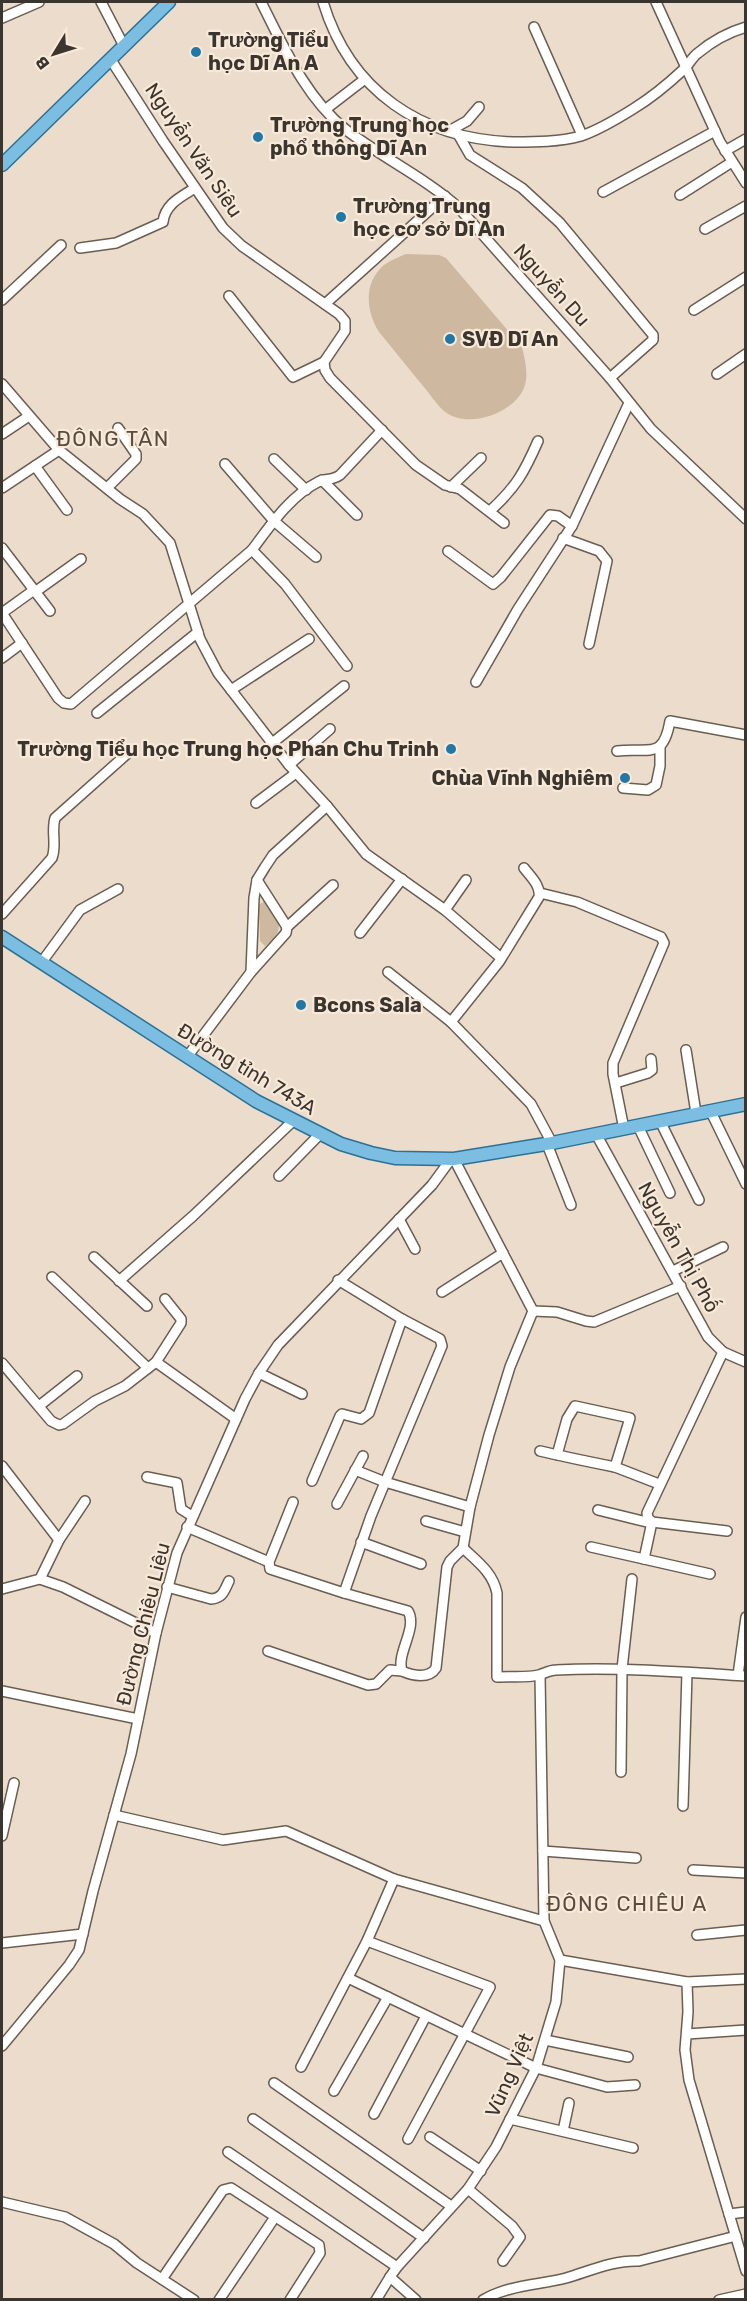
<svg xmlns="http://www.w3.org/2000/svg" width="747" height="2301" viewBox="0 0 747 2301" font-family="Rubik,sans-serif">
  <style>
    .green { fill: #ceb89f }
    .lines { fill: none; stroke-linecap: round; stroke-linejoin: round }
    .minor-casing { stroke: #6b5e50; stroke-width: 12 }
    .major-casing { stroke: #2b7196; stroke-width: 15 }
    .minor { stroke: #fff; stroke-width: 9 }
    .major { stroke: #7bbee1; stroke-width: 12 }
    .poi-dot { fill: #2178a7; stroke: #f8e9d9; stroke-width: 2 }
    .labels { text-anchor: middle; stroke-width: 4.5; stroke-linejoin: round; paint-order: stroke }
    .poi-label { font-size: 20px; font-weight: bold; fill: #3b352f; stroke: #f8e9d9; text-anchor: start }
    .street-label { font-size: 20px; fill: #3b352f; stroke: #f8e9d9 }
    .neighbourhood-label { font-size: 21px; letter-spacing: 1.5px; fill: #584c3e; stroke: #f8e9d9 }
  </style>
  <rect width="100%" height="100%" fill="#ebdccc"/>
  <g class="green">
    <path d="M406 254 439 255 446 258 522 347C525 360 529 375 524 388 513 414 467 430 444 411 436 404 430 394 423 386 408 368 394 350 379 332 366 311 363 283 384 265 391 260 399 257 406 254Z"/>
    <path d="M264 901C281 917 286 931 265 946L260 941 259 905Z"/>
  </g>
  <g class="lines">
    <defs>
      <g id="minor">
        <path d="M101 2 124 46"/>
        <path d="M261 2C283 45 305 97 345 129 381 157 424 177 459 208L610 378 651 429 746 519"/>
        <path d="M323 2C350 91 421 139 513 142 536 142 559 142 581 136 599 130 617 119 633 109 651 98 668 84 683 70 689 65 692 57 698 53 711 42 729 32 746 27"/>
        <path d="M656 2 720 142 746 183"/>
        <path d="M2 18 39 2"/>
        <path d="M534 27 582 135"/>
        <path d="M111 60 163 141 223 228 242 246 339 314 345 321V331L324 362 325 370 330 378 416 465 445 485 460 489 504 523"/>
        <path d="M326 109 365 79"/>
        <path d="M449 131 467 121 479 107"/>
        <path d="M458 134 470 155 522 188 560 223 653 335V340L610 378"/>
        <path d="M725 151 746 139"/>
        <path d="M603 192 715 131"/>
        <path d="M680 195 732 162"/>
        <path d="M705 229 746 206"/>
        <path d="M80 248 116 243 163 222C165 204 181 197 195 188"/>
        <path d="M229 296 293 377 324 362"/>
        <path d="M2 300 61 245"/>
        <path d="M325 304 445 196"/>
        <path d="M694 310 746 277"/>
        <path d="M717 374 746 354"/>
        <path d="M2 384 59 450 120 499 143 514 170 543 200 639 218 673 289 765 327 806 366 854 445 910 501 958"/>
        <path d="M2 434 29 416"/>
        <path d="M274 459 306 490"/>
        <path d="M225 464 274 521 316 557"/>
        <path d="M35 466 67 510"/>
        <path d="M322 480 357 515"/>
        <path d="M451 487 481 458"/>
        <path d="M2 488 59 450"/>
        <path d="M107 488 136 459V454L118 428"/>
        <path d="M490 511C516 487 524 473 538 441"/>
        <path d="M563 538 599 551 607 561 589 644"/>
        <path d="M2 548 50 611"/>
        <path d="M252 550 285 584 347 666"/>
        <path d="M448 551 493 584 501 577 550 515 558 516 572 526"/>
        <path d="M35 592 81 559"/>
        <path d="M2 613 58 698 64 703 71 704 252 550C270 526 290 496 318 482 325 478 332 481 340 475L382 430"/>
        <path d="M2 613 34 590"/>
        <path d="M2 658 22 643"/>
        <path d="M476 682 518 609 572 526 629 403"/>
        <path d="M231 690 309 639"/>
        <path d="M97 713 198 632"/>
        <path d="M271 744 344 686"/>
        <path d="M617 751C649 747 663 761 670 721L746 735"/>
        <path d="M289 765 330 729"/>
        <path d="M623 788 648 790 656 785 660 766V747"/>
        <path d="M256 803 296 773"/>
        <path d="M524 868C531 877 541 886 539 897L499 962 451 1022 531 1104 552 1143"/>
        <path d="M540 893 577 902 661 937 664 943 613 1063V1074L624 1129"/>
        <path d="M445 910 466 880"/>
        <path d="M2 914 52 858C57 845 51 832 55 818L128 753"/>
        <path d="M287 927 333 885"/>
        <path d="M360 933 402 879"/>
        <path d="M41 963 80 910 118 889"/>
        <path d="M251 972 286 933 287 927 257 880"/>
        <path d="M388 972 451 1022"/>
        <path d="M686 1050 696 1113"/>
        <path d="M187 1057 251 972 254 898 257 880 265 867 273 855 327 806"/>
        <path d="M616 1083 648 1073 652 1070 651 1059"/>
        <path d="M710 1110 746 1184"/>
        <path d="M660 1121 699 1200"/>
        <path d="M638 1126 670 1193"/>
        <path d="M596 1134 708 1337 723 1352 746 1362"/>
        <path d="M547 1144 571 1205"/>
        <path d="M279 1176 320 1134"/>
        <path d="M399 1219 415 1249"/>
        <path d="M94 1257 147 1306"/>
        <path d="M673 1271 723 1247"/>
        <path d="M52 1277 148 1368"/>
        <path d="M119 1281 193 1216 293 1121"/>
        <path d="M442 1292 503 1253"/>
        <path d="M533 1311 557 1312 586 1321 594 1322 681 1286"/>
        <path d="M723 1352 647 1513 648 1518 652 1522 727 1531"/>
        <path d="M156 1362 236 1419"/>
        <path d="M2 1363 51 1421 59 1425 63 1424 95 1401 125 1386 156 1362 181 1323V1319L165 1299"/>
        <path d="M259 1373 302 1394"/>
        <path d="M39 1406 77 1376"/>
        <path d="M540 1451C565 1457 590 1462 615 1467L630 1418 575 1406 567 1419 557 1455"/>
        <path d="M2 1466 59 1540"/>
        <path d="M615 1467 659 1484"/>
        <path d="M355 1470 385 1482 470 1507"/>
        <path d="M147 1477 177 1483 181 1509 192 1516"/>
        <path d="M312 1481 340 1416 342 1414 361 1419 369 1413 402 1319 338 1280"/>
        <path d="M293 1502 269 1562 270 1569 344 1593 371 1516 442 1346 440 1339 402 1319"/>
        <path d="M337 1504 363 1456"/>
        <path d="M598 1510 651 1523"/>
        <path d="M426 1521 465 1532"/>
        <path d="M652 1522 644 1559 710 1574"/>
        <path d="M187 1527 269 1562"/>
        <path d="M361 1542 421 1564"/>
        <path d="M591 1547 644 1559"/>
        <path d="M463 1548C478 1562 493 1573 497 1593V1677C510 1676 526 1678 539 1675 545 1673 550 1670 556 1670 619 1667 683 1672 746 1676"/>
        <path d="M40 1579 59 1540 85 1501"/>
        <path d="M167 1587 211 1599C223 1598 224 1591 229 1581"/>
        <path d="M2 1589 40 1579 63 1587 156 1633"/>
        <path d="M344 1593 408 1611C418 1628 396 1653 402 1671 413 1676 429 1679 436 1668L447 1567 450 1561 463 1548 470 1507 489 1435 510 1367 533 1311 454 1159"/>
        <path d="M268 1651 368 1685 376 1684 390 1670 402 1671"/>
        <path d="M738 1675 746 1617"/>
        <path d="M2 1691 138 1719"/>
        <path d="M621 1772 622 1669 632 1579"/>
        <path d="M683 1806 687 1673"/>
        <path d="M114 1815 223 1840 286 1831 394 1879 544 1921"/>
        <path d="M2 1836 14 1783"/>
        <path d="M543 1851 636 1858"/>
        <path d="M693 1870 746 1873"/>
        <path d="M697 1935 746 1930"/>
        <path d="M367 1941 490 1987 408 2139"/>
        <path d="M2 1943 83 1934"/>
        <path d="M560 1960 687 1982"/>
        <path d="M348 1978 536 2068 607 2087 635 2085"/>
        <path d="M746 1979 687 1982 688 2012 685 2050 689 2080 746 2271"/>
        <path d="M687 2034 746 2030"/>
        <path d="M545 2040 628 2057"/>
        <path d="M2 2046 69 1965 79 1950 93 1891 131 1754 156 1633 177 1553 245 1399 259 1373 278 1345 432 1185 451 1159"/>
        <path d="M301 2067 367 1941 394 1879"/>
        <path d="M274 2083 451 2206"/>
        <path d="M334 2091 388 1997"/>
        <path d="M374 2114 426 2016"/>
        <path d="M253 2119 424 2238"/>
        <path d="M510 2119 633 2148"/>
        <path d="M563 2131 569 2103"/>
        <path d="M430 2137 481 2171"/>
        <path d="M228 2152 397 2267"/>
        <path d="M468 2189 512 2226 520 2237 503 2261"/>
        <path d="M2 2202 65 2217 114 2244 137 2263 194 2300"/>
        <path d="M729 2214 746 2212"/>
        <path d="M162 2279 223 2190 231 2188 319 2245 320 2253 290 2300"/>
        <path d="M219 2300 275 2217"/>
        <path d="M376 2300 390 2277"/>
        <path d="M416 2300 390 2277 397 2267 468 2189 496 2147 536 2068 556 2002 560 1960 544 1921 540 1675"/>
        <path d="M483 2300C508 2285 539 2285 566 2278 590 2271 613 2260 639 2261L736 2236"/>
        <path d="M719 2300 746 2294"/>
      </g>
      <g id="major">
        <path d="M2 165 169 2"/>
        <path d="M2 937 256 1101 341 1144 371 1153 395 1158 454 1159 552 1143 746 1104"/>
      </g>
    </defs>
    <use href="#minor" class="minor-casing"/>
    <use href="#major" class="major-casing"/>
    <use href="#minor" class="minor"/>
    <use href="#major" class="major"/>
  </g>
  <g class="poi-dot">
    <circle cx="196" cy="52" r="6"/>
    <circle cx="258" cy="137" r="6"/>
    <circle cx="341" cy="217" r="6"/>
    <circle cx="450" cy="339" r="6"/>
    <circle cx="451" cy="749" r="6"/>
    <circle cx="625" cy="778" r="6"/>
    <circle cx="301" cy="1005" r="6"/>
  </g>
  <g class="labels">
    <g class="poi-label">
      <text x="208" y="47">Trường Tiểu<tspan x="208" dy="23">học Dĩ An A</tspan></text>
      <text x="270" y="132">Trường Trung học<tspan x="270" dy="23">phổ thông Dĩ An</tspan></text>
      <text x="353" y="213">Trường Trung<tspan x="353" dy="23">học cơ sở Dĩ An</tspan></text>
      <text x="462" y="346">SVĐ Dĩ An</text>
      <text x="439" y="756" text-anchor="end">Trường Tiểu học Trung học Phan Chu Trinh</text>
      <text x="613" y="785" text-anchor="end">Chùa Vĩnh Nghiêm</text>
      <text x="313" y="1012">Bcons Sala</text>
    </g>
    <g class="street-label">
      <text transform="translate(194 150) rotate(56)" y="7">Nguyễn Văn Siêu</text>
      <text transform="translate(552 285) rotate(48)" y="7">Nguyễn Du</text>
      <text transform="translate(247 1069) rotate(31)" y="7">Đường tỉnh 743A</text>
      <text transform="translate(679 1247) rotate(61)" y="7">Nguyễn Thị Phố</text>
      <text transform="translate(143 1624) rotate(-76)" y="7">Đường Chiêu Liêu</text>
      <text transform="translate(509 2075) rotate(-66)" y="7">Vũng Việt</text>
    </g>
    <g class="neighbourhood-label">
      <text x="113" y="446">ĐÔNG TÂN</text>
      <text x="627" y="1911">ĐÔNG CHIÊU A</text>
    </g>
  </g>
  <rect width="747" height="2301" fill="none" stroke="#3b352f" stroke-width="6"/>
  <g transform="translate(54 54) rotate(232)" stroke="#f8e9d9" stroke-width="4.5" paint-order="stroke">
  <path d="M0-4.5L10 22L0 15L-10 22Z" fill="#3b352f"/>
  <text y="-9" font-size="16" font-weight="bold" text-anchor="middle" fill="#3b352f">B</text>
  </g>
</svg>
